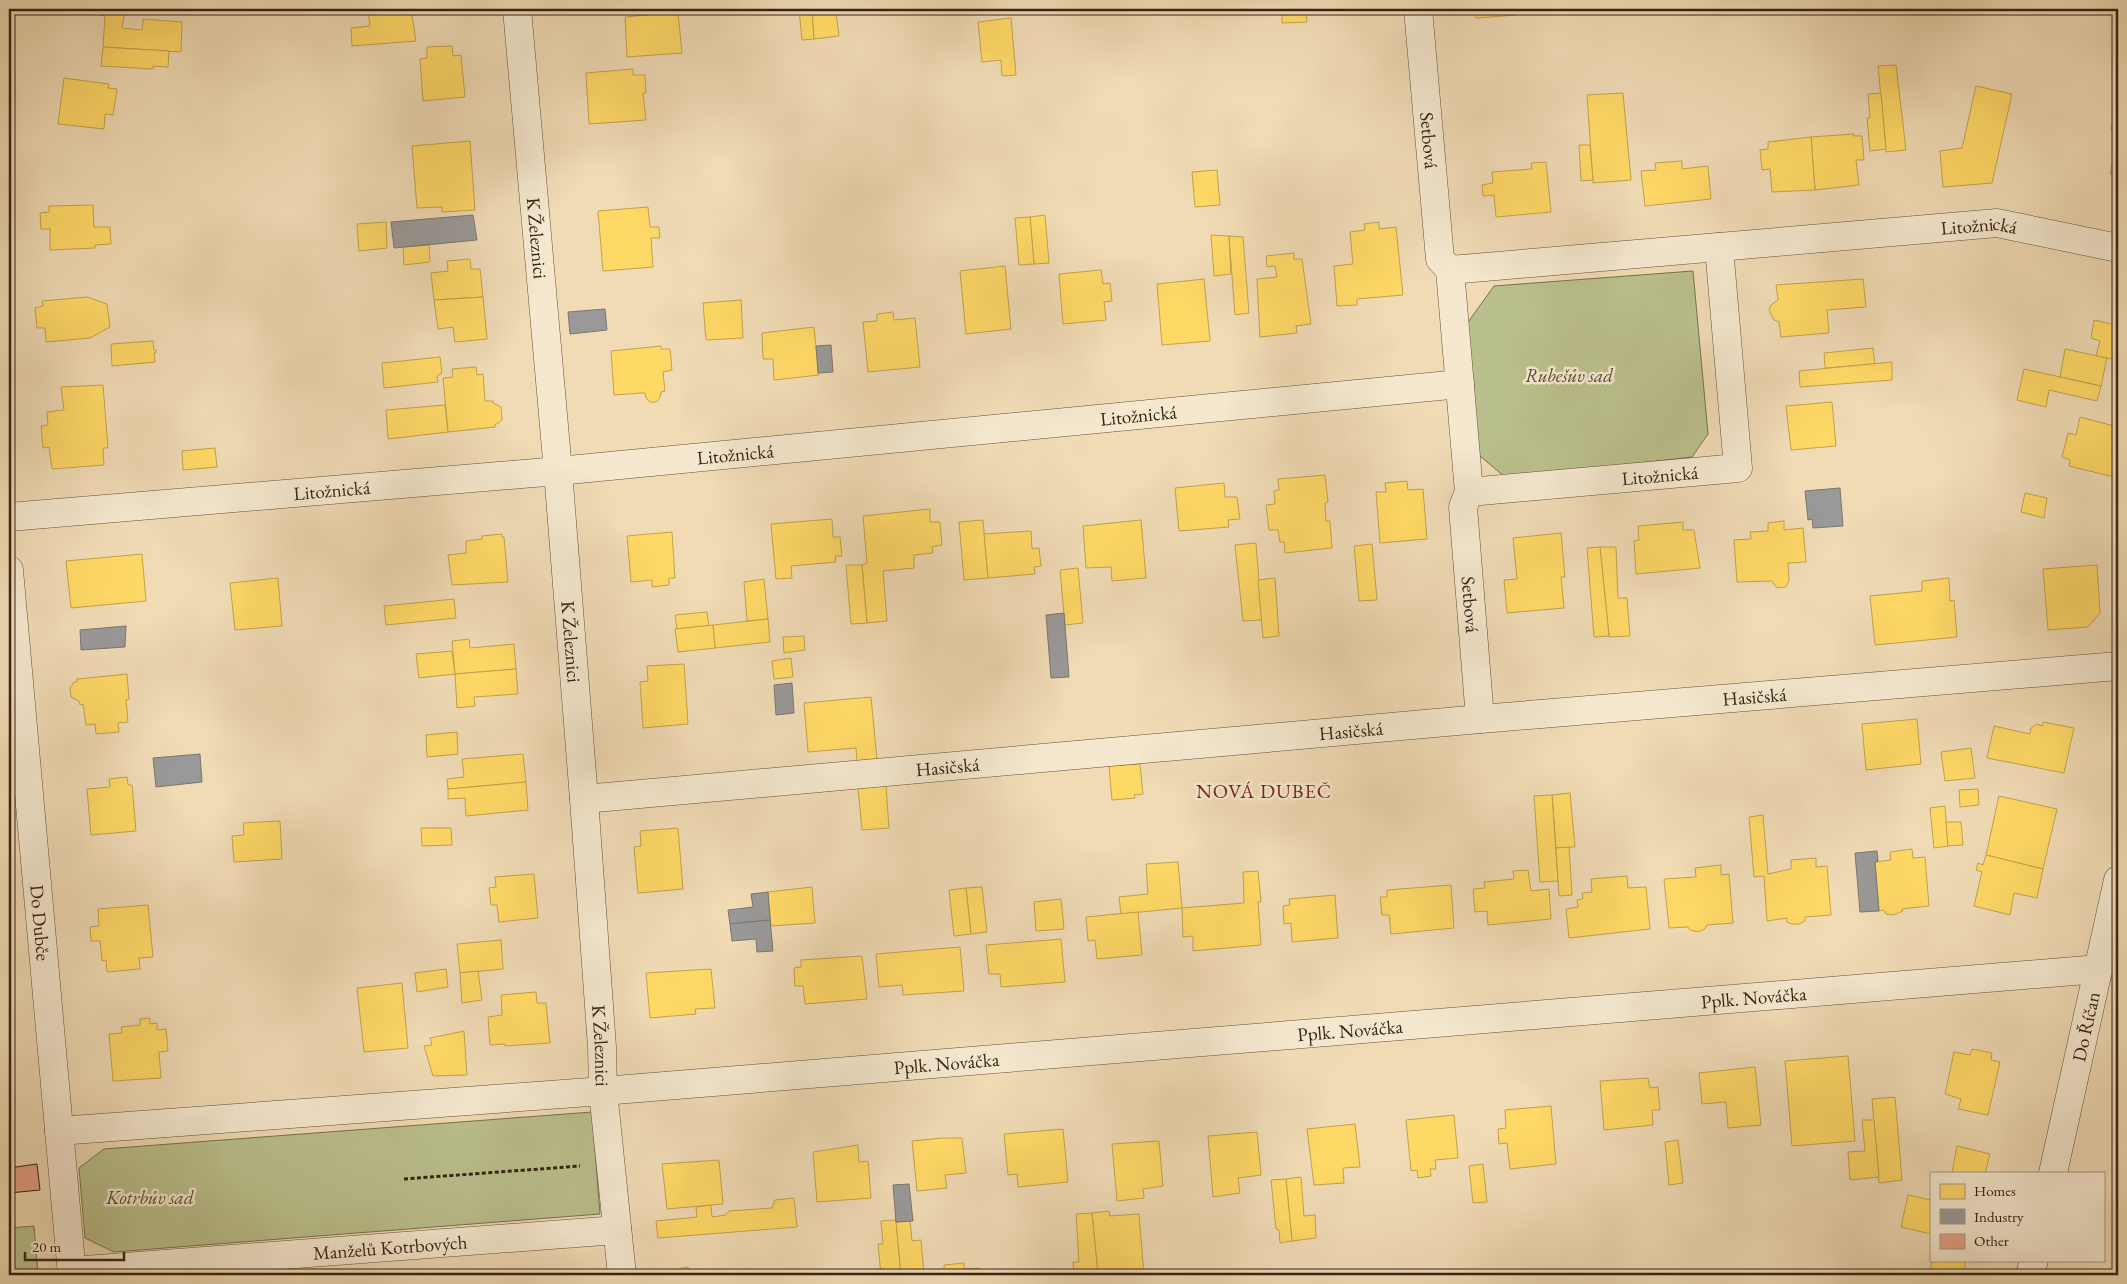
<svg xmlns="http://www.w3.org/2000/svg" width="2127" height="1284" viewBox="0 0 2127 1284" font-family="'EB Garamond',serif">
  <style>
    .green { fill: #bac08d; stroke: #787250 }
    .homes { fill: #ffd966; stroke: #c3a24d }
    .industry { fill: #999; stroke: #7c7671 }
    .building { fill: #e7a289; stroke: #372314 }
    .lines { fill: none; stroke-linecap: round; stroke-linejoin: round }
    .minor-casing { stroke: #65513c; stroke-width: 29 }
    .path { stroke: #372314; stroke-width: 3; stroke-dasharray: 4 2.5; stroke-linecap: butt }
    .minor { stroke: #f5e8cf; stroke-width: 28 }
    .labels { text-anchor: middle; stroke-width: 5; stroke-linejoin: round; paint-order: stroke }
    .street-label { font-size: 19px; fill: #372314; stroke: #f5e8cf }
    .park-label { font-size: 19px; font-style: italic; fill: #584a32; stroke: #f5e8cf }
    .neighbourhood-label { font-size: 20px; letter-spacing: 1px; fill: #7a1f14; stroke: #f5e8cf }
  </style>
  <rect width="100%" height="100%" fill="#f0dbb5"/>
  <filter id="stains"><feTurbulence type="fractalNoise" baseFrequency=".004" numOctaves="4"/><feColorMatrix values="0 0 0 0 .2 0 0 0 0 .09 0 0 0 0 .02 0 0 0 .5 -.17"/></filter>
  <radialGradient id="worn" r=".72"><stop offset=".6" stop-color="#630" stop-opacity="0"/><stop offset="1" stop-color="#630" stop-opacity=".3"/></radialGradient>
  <g class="green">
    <path d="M1693 271 1708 434 1692 457 1506 478 1473 450 1466 325 1494 286Z"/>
    <path d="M592 1112 600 1214 114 1252 85 1238 79 1168 104 1149Z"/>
    <path d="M34 1226 38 1275H9V1228Z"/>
  </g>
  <g class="homes">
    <path d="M72 9H125L122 28 142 30 143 19 182 22 181 52 103 47 105 16Z"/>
    <path d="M397 9H411L416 41 352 46 351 28 370 26 368 12Z"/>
    <path d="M799 9H812L814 39 802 40Z"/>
    <path d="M812 9H822L823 13 836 12 839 36 814 39Z"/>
    <path d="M1282 9H1306L1307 22 1282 23Z"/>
    <path d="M1471 9H1516L1517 15 1476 18 1475 12 1471 13Z"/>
    <path d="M678 12 682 53 627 57 625 17Z"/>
    <path d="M1011 18 1016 75 1002 76 1001 60 982 62 978 22Z"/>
    <path d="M452 46 453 56 461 55 465 97 423 101 420 59 427 58V47Z"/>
    <path d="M103 47 169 51 168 67 153 66V69L101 66Z"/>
    <path d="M1896 65 1906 150 1886 152 1878 66Z"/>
    <path d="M633 69V75H645L646 93H643L646 120 589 124 586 73Z"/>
    <path d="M64 78 109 84 108 88 117 89 113 115 105 114 104 129 58 124Z"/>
    <path d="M1976 86 2012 94 1992 183 1943 187 1940 151 1962 148Z"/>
    <path d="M1623 93 1631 180 1593 183 1587 95Z"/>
    <path d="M1881 93 1886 149 1870 151 1867 118H1870L1868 94Z"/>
    <path d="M2115 113 2118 114V132L2111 130Z"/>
    <path d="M1854 134V136H1862L1864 160H1856L1859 185 1815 190 1811 137Z"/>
    <path d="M1811 137 1815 190 1772 192 1770 169 1762 170 1760 150 1768 149V142Z"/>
    <path d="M470 141 475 210 442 212V207L417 208 412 146Z"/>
    <path d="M2118 141V176L2110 174Z"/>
    <path d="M1579 145H1590L1593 180 1581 181Z"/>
    <path d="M1682 161V169L1708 166 1711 199 1645 206 1641 171 1656 170 1655 163Z"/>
    <path d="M1546 162 1551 212 1496 217 1494 195 1483 196 1482 185 1493 183 1492 172 1532 169 1531 163Z"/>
    <path d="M1217 170 1220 205 1195 207 1192 172Z"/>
    <path d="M93 205 94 227H110L111 244 95 245V248L50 250V229H41L40 213 49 212V206Z"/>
    <path d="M648 207 650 227H659L660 238H651L653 267 603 271 598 211Z"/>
    <path d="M1045 215 1049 263 1034 264 1030 217Z"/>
    <path d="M1030 217 1034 264 1019 265 1015 218Z"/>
    <path d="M386 222 387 248 359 251 357 224Z"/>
    <path d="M1379 222V229L1396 227 1403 295 1357 299V305L1337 306 1334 266 1353 264 1350 232 1365 230 1364 224Z"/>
    <path d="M1211 235 1229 236 1231 274 1214 276Z"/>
    <path d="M1229 236 1243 237 1249 313 1235 315Z"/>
    <path d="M429 245 430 262 404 265 403 247Z"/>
    <path d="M1294 253V259H1302L1311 324 1296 326 1297 333 1260 337 1257 279 1277 277 1275 266 1267 267 1266 256Z"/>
    <path d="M470 259 471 269H480L483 297 434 300 431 273 448 271 447 261Z"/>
    <path d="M1005 266 1011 329 966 334 960 271Z"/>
    <path d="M1101 270 1103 284 1110 283 1112 301 1104 302 1106 320 1063 324 1059 274Z"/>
    <path d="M1204 279 1210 341 1162 345 1157 284Z"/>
    <path d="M1863 279 1866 307 1827 310 1829 333 1781 337 1779 322 1774 320 1769 310 1771 305 1778 300 1776 285Z"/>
    <path d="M87 297 107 304 110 327 90 338 46 342 45 328H37L35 308 43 306 42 301Z"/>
    <path d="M483 297 487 339 455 342 453 327 438 329 434 300Z"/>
    <path d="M741 300 743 338 706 340 703 303Z"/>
    <path d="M893 312 894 320 915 318 920 367 868 372 863 322 877 321V314Z"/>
    <path d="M2118 316V360L2096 356 2100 341 2091 338 2094 320 2116 325Z"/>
    <path d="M814 327 819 375 774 380 773 359H763L762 333Z"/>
    <path d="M153 341 154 350H156V353H154L155 362 112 366 111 344Z"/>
    <path d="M661 346V349H670L672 370 663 372 665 391 661 392 660 398 656 402H650L646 398 645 393H641L614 395 611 351Z"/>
    <path d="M1873 348 1875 364 1825 368 1824 353Z"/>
    <path d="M2065 349 2107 358 2101 386 2060 377Z"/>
    <path d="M440 357 442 373 437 376 438 382 384 388 382 363Z"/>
    <path d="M1892 362V380L1800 387 1799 371Z"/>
    <path d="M476 367 477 375 483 374 485 401H493V403L501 407 502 420 495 425V427L448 432 443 378 453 377 452 369Z"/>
    <path d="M2024 369 2101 386 2097 401 2049 390 2046 407 2017 400Z"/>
    <path d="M103 385 108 448H103L104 465 52 469 49 447 43 448 41 426 48 425 47 412 64 410 61 387Z"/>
    <path d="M1832 402 1836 446 1791 450 1786 406Z"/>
    <path d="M445 405 448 432 388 439 386 410Z"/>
    <path d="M2080 417 2118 427V478L2069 466 2070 460 2062 457 2068 433 2076 435Z"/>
    <path d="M215 448 217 467 183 470 182 451Z"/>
    <path d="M1325 475 1328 502 1325 503 1326 521H1330L1332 548 1285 553 1284 542H1280L1278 530H1269L1266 505 1275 504 1274 491 1279 490 1278 479Z"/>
    <path d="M1407 481 1408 490 1423 489 1427 539 1380 543 1376 492H1386L1385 483Z"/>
    <path d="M1224 483 1225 497H1237L1240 519 1228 520 1229 527 1179 531 1175 488Z"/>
    <path d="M2025 493 2047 498 2044 518 2021 512Z"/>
    <path d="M930 509V522H940L942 545 932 547 933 553 914 555V568L883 571 887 621 867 623 862 565 867 563 863 516Z"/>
    <path d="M832 519 833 537H840L842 556H835L836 562 791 566 792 578 776 579 771 524Z"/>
    <path d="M983 520 988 578 964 580 959 522Z"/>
    <path d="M1141 520 1146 578 1112 581 1111 567 1086 568 1083 526Z"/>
    <path d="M1784 521V530L1803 528 1806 562 1788 563 1789 580 1786 587 1777 588 1772 581 1737 582 1734 540 1751 539 1750 532 1768 531V523Z"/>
    <path d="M1683 522V530H1694L1700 568 1636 574 1634 541 1639 540 1638 526Z"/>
    <path d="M1031 531 1032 549 1039 548 1041 566 1034 567 1035 574 988 578 984 534Z"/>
    <path d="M672 532 675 578H669V585L652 587V580L631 582 627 536Z"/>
    <path d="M1561 533 1565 577H1561L1564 608 1507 613 1504 580 1517 579 1513 538Z"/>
    <path d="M502 534V537H504L508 582 452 585 448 555 466 553V541L482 539V536Z"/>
    <path d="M1256 543 1262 620 1243 621 1235 545Z"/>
    <path d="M1372 544 1377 600 1359 601 1354 546Z"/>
    <path d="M1600 547H1616L1618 598H1627L1630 636 1609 637Z"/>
    <path d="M1600 547 1609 636 1594 637 1587 548Z"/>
    <path d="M142 554 146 601 71 608 66 561Z"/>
    <path d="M846 565H862L867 623 851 624Z"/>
    <path d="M2097 565 2100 613 2088 627 2048 630 2043 569Z"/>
    <path d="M1078 568 1083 623 1065 625 1060 570Z"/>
    <path d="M278 578 282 626 235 630 230 583Z"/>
    <path d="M1275 578 1279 636 1263 638 1258 580Z"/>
    <path d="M1949 578 1950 601 1954 600 1957 637 1875 645 1870 596 1922 591V581Z"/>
    <path d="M764 579 768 619 747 621 744 582Z"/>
    <path d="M454 599 456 618 386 625 384 606Z"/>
    <path d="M707 612 709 626 677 629 675 615Z"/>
    <path d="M768 619 770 642 715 648 713 625Z"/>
    <path d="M713 625 715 648 678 652 675 629Z"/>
    <path d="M804 636 805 650 784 653 783 637Z"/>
    <path d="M469 639 470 648 514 644 516 669 455 674 452 641Z"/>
    <path d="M452 651 455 674 419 678 416 654Z"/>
    <path d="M791 658 793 677 774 679 772 661Z"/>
    <path d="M684 664 688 724 643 728 640 682 648 681 647 666Z"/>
    <path d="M516 669 518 694 474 697 475 706 457 708 455 674Z"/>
    <path d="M127 674 129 699 126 700 128 722 118 723 119 732 96 734 95 724 86 725 83 704 80 705 79 701 71 697 70 688 74 682H77V679Z"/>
    <path d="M871 697 877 760 857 762 856 748 808 752 804 703Z"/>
    <path d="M1917 719 1921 764 1866 770 1862 724Z"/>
    <path d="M2043 722 2074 728 2064 773 1987 758 1994 726 2030 734 2031 728 2037 724 2042 726Z"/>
    <path d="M457 732 458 754 427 757 426 735Z"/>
    <path d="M1971 748 1975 778 1945 781 1941 752Z"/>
    <path d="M523 754 526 782 448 789 447 779 464 777 462 759Z"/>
    <path d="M1140 764 1143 794 1134 795 1135 798 1112 800 1109 766Z"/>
    <path d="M127 777 128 785H132L136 831 91 835 87 789 110 787 109 779Z"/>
    <path d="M526 782 528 810 466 816 465 798 448 799V789Z"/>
    <path d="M886 785 889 828 862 830 858 788Z"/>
    <path d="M1978 789 1979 805 1960 807 1959 790Z"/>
    <path d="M1570 793 1575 847 1556 848 1552 795Z"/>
    <path d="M1552 795 1558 881 1540 882 1534 796Z"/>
    <path d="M1999 796 2057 809 2043 869 1986 855Z"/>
    <path d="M1945 806 1948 846 1934 848 1930 808Z"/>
    <path d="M1763 815 1768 874 1791 869V860L1816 858V867L1827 866 1831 915 1805 917V921L1799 924H1792L1787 922V918L1767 921 1764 876 1754 877 1749 817Z"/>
    <path d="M280 821 282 859 234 862 232 836 244 835 243 823Z"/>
    <path d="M1946 822H1961L1963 845 1948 846Z"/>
    <path d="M421 828H451L452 845 422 846Z"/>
    <path d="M678 828 683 889 638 893 634 847 641 846 640 831Z"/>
    <path d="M1569 847 1572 895 1559 896 1556 848Z"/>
    <path d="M1912 849 1913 858 1925 857 1929 906 1902 909 1903 911 1893 915 1886 914 1884 910 1879 911 1875 862 1891 860 1890 852Z"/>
    <path d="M1986 855 2043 869 2037 898 2014 893 2010 915 1974 906 1982 872 1976 870 1978 863 1983 865Z"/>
    <path d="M1178 862 1182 908 1121 914 1119 897 1148 894 1146 864Z"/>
    <path d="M1721 865V875L1729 874 1733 923 1707 925 1705 929 1698 932 1690 930 1688 927 1669 928 1664 879 1696 877 1695 868Z"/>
    <path d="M1528 870 1531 891 1549 889 1551 919 1488 925 1487 911 1475 912 1473 889 1485 888 1484 882 1514 879 1513 871Z"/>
    <path d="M1258 871 1261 902H1258L1261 945 1193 951V936L1183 937 1182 908 1244 903 1243 872Z"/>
    <path d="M534 874 538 918 499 922 497 905H491L489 888 496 887 495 877Z"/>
    <path d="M1627 876 1628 888 1646 887 1650 929 1569 938 1566 909 1578 907 1577 900 1583 899 1582 893 1592 892 1591 879Z"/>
    <path d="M1451 885 1454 928 1391 934 1389 915H1382L1380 897H1387V890Z"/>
    <path d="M812 887 815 923 771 926 768 892Z"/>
    <path d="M982 887 987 932 971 934 966 888Z"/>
    <path d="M966 888 971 934 954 936 949 890Z"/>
    <path d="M1335 895 1338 938 1292 942 1291 923 1284 924 1283 906 1290 905 1289 899Z"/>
    <path d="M1061 899 1064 929 1036 931 1034 902Z"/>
    <path d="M148 905 153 957 139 958 140 969 107 972 106 960 102 961 100 941H91L90 927 99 926 98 909Z"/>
    <path d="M1138 912 1142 955 1097 959 1095 940 1088 941 1086 917Z"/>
    <path d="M1061 939 1065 982 1001 987 1000 974H989L986 945Z"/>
    <path d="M501 940 503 969 460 973 457 944Z"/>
    <path d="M960 947 964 991 903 995 902 985 879 987 876 954Z"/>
    <path d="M862 956 867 999 805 1004 803 986H795L794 968 801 967V960Z"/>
    <path d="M446 969 448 987 417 992 415 973Z"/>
    <path d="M711 969 715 1008 695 1009 696 1014 650 1018 646 973Z"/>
    <path d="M478 971 482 1000 462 1003 460 973Z"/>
    <path d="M402 983 408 1048 364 1052 357 988Z"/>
    <path d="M536 992 537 1003H546L550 1043 505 1046V1044L490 1045 488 1017 502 1015 501 995Z"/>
    <path d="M150 1018V1024L157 1023V1030L166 1029 168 1051 159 1052 161 1078 113 1081 109 1034 122 1033 121 1027 140 1025V1019Z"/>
    <path d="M464 1031 467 1075 433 1076 424 1046 432 1045 430 1038Z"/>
    <path d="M1972 1049 1992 1053 1991 1060 2000 1062 1988 1115 1958 1109 1961 1099 1945 1094 1954 1052 1970 1055Z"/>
    <path d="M1848 1056 1855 1141 1792 1146 1785 1061Z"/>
    <path d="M1755 1067 1761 1125 1728 1128 1726 1102 1702 1104 1699 1073Z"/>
    <path d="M1648 1078 1650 1088 1658 1087 1660 1110H1652L1653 1125 1604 1130 1600 1081Z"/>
    <path d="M1895 1097 1902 1180 1879 1183 1872 1099Z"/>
    <path d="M1551 1106 1556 1164 1510 1169 1507 1143 1499 1144 1498 1129 1506 1128 1505 1110Z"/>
    <path d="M1454 1115 1458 1158 1435 1160 1436 1169H1430L1431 1176 1418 1178 1417 1170 1411 1171 1406 1120Z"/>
    <path d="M1862 1120H1874L1879 1177 1850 1180 1848 1152 1865 1151Z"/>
    <path d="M1355 1124 1360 1167 1343 1168 1344 1183 1314 1185 1307 1129Z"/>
    <path d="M1063 1129 1068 1182 1018 1187 1017 1174 1008 1175 1004 1134Z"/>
    <path d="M1257 1132 1261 1175 1238 1178 1240 1193 1213 1197 1208 1136Z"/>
    <path d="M942 1138H962L966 1173 945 1175 947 1188 917 1191 912 1141Z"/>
    <path d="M1678 1140 1683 1183 1669 1185 1665 1142Z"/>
    <path d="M1159 1141 1163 1186 1143 1189 1144 1198 1117 1201 1112 1144Z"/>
    <path d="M858 1145 859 1162 868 1161 871 1198 817 1202 813 1152Z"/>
    <path d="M1957 1146 1990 1154 1985 1173H1952Z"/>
    <path d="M719 1160 723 1204 667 1209 662 1164Z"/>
    <path d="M1483 1164 1487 1202 1473 1203 1469 1166Z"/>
    <path d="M1301 1177 1304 1216 1315 1215 1316 1238 1292 1241 1286 1179Z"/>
    <path d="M1286 1179 1292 1241 1280 1243 1279 1230 1276 1229 1271 1180Z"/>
    <path d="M1908 1195 1931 1200V1234L1901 1227Z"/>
    <path d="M794 1198 797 1227 658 1238 656 1221 697 1217 696 1207 711 1205 712 1217 726 1215 729 1211 772 1208 775 1200Z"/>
    <path d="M1109 1211 1110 1216 1139 1214 1144 1275H1098L1092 1213Z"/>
    <path d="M1092 1213 1098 1275H1074L1073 1262H1079L1076 1214Z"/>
    <path d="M896 1220 901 1275H881L878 1244H883L881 1221Z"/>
    <path d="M910 1221 912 1241 921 1240 924 1275H901L896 1222Z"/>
    <path d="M1932 1260H1966L1963 1275H1929Z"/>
    <path d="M964 1263V1269L979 1268 980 1275H929V1272L944 1271V1265Z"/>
    <path d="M688 1267 689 1275H681V1268Z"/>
  </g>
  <g class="industry">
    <path d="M473 215 477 240 394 248 391 222Z"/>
    <path d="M605 309 607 330 570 334 568 312Z"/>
    <path d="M831 345 833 372 818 373 816 346Z"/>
    <path d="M1840 488 1843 526 1813 528 1812 519 1808 520 1805 491Z"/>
    <path d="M1064 613 1069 677 1051 678 1046 615Z"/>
    <path d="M126 626 125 647 81 650 80 630Z"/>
    <path d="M792 683 794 713 776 715 774 685Z"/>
    <path d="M200 754 202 782 156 787 153 758Z"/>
    <path d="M1877 851 1878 861 1875 862 1879 911 1860 912 1855 853Z"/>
    <path d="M768 892 770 920 730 924 728 910 753 907 751 894Z"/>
    <path d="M770 920 773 951 757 952 756 939 732 941 730 924Z"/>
    <path d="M909 1184 913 1221 896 1222 893 1185Z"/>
  </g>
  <path class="building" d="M37 1164 40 1190 9 1193V1168Z"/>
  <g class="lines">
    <defs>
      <g id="minor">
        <path id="s1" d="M517 9 558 471 584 799 602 1047 603 1091 622 1275"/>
        <path id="s2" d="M1418 9 1440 259 1450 270"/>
        <path d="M1719 247 1738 468 1469 492 1450 270Z"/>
        <path id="s3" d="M1719 247 1997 223 2118 248"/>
        <path id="s4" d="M1469 492 1463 507 1480 719"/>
        <path id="s5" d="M9 517 558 471 1460 384"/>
        <path id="s6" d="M9 570 72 1275"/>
        <path id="s7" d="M584 799 1480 719 2118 666"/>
        <path id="s8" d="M59 1131 603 1091 2099 969"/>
        <path id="s9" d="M2053 1173 2118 880"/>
        <path id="s10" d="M72 1271 617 1230"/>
        <path d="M2030 1275 2034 1260"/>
      </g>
    </defs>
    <use href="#minor" class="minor-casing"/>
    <path class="path" d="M404 1179 580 1166"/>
    <use href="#minor" class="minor"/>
  </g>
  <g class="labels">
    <g class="street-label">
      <text dy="7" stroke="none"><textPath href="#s2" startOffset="132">Setbová</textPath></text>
      <text dy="7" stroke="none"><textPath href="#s3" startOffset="261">Litožnická</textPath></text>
      <text dy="7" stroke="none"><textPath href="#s1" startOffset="230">K Železnici</textPath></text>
      <text dy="7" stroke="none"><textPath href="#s5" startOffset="1134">Litožnická</textPath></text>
      <text dy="7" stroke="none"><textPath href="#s5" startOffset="729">Litožnická</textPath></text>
      <text transform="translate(1660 475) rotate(-5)" y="7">Litožnická</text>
      <text dy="7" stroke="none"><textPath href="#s5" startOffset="324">Litožnická</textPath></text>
      <text dy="7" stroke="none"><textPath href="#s4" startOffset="114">Setbová</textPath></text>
      <text dy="7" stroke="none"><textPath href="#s1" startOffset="635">K Železnici</textPath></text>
      <text dy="7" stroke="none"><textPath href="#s7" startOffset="1175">Hasičská</textPath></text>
      <text dy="7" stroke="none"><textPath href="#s7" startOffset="770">Hasičská</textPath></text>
      <text dy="7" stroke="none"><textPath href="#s7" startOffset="365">Hasičská</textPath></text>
      <text dy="7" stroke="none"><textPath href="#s6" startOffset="354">Do Dubče</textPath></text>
      <text dy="7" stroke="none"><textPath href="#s8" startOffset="1700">Pplk. Nováčka</textPath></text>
      <text dy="7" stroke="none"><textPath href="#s9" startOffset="150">Do Říčan</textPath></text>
      <text dy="7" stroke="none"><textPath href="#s8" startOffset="1295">Pplk. Nováčka</textPath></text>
      <text dy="7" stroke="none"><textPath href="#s1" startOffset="1040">K Železnici</textPath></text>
      <text dy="7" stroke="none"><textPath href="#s8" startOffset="890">Pplk. Nováčka</textPath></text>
      <text dy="7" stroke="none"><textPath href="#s10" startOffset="319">Manželů Kotrbových</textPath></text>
    </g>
    <g class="park-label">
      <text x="1569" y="382">Rubešův sad</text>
      <text x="150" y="1204">Kotrbův sad</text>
    </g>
    <g class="neighbourhood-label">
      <text x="1264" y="798">NOVÁ DUBEČ</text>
    </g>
  </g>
  <rect width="2127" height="1284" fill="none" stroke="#f0dbb5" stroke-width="30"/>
  <rect x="10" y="10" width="2107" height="1264" fill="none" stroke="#372314" stroke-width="2.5"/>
  <rect x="15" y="15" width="2097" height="1254" fill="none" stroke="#372314"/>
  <rect x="1930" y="1172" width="175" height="90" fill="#f5e8cf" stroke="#a99984"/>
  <rect x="1940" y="1184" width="25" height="15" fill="#ffd966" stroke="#a99984"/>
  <text x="1974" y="1196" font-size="15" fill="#372314">Homes</text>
  <rect x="1940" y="1209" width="25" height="15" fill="#999999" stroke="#a99984"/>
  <text x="1974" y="1222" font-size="15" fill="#372314">Industry</text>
  <rect x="1940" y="1234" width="25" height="15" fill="#e7a289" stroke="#a99984"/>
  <text x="1974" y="1246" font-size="15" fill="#372314">Other</text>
  <path d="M25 1252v8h99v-8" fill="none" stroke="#372314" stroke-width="2.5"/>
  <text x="32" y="1252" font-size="15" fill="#372314" stroke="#f5e8cf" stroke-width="4" paint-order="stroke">20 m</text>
  <rect width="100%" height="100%" filter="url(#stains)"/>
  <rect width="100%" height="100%" fill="url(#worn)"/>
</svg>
